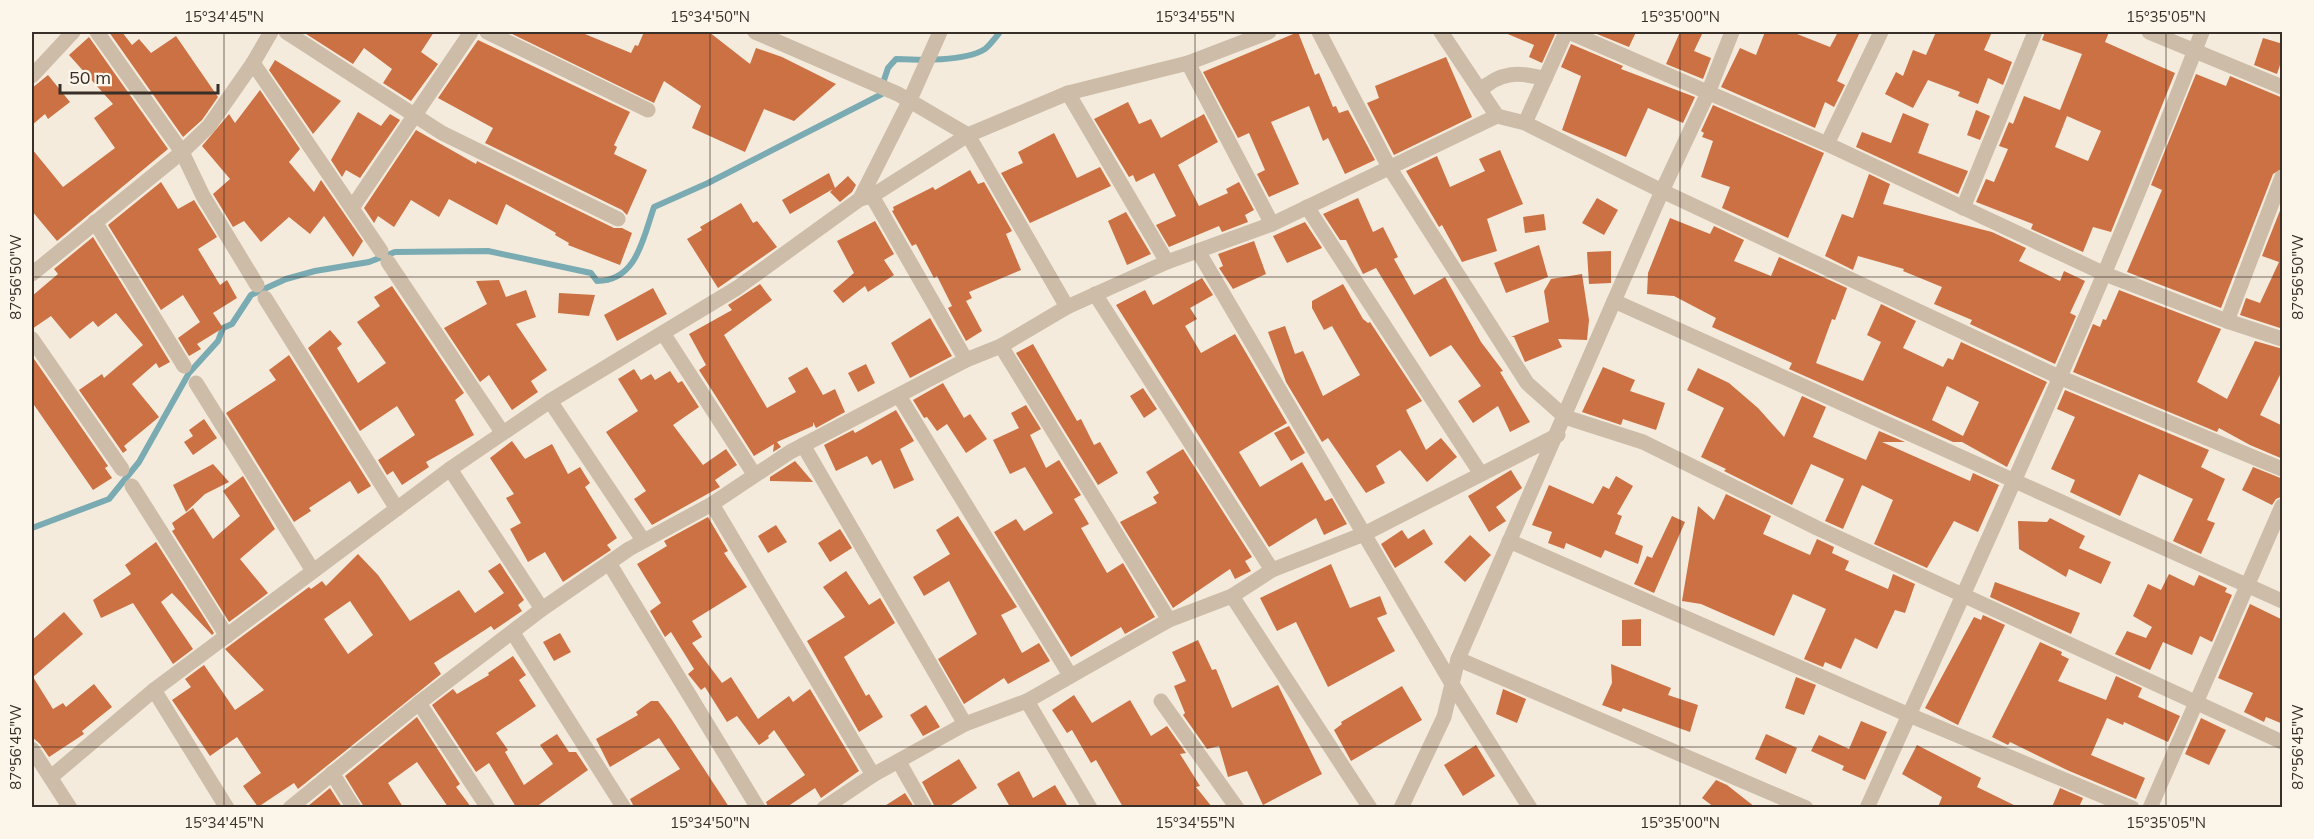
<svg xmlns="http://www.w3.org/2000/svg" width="2314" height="839" viewBox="0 0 2314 839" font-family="Mulish,sans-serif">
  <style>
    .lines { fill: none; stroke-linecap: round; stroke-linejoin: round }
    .stream { stroke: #7aabb2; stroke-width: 6 }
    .building { fill: #cc7143; fill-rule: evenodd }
    .street { stroke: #cdbca8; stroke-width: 15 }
    .ticks { fill: none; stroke: #392f29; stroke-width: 1.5; stroke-opacity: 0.45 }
    .neatline { fill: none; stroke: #392f29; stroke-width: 2 }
    .ticks-label { font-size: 15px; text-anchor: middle; fill: #392f29 }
  </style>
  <rect width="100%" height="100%" fill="#f4ebdd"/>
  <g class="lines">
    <g class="stream">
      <path d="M884 80 888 68 896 59C919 60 964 62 985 49 990 45 996 37 1000 32"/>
      <path d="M32 528 109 499 139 462 189 373 218 341 223 328 232 324 251 295 286 279 315 271 369 262 395 252 488 251 591 273 597 281C637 281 643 238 654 207L708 183 882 94"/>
    </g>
  </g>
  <g class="building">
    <path d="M109 32H122L132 45 139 39 151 53 176 36 218 97 202 120 183 137Z"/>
    <path d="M303 32H434L421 52 438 64 411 101 383 83 392 69 364 48 353 64Z"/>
    <path d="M508 32H580L631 53 635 45 638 46 644 32H709L750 64 756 48 782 57 836 84 794 121 764 109 745 152 692 128 701 106 664 81 654 103Z"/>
    <path d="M1298 32 1315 75 1319 73 1333 107 1336 106 1339 113 1348 110 1375 160 1345 174 1328 138 1323 141 1309 106 1271 122 1299 184 1269 197 1257 174 1265 170 1249 133 1238 138 1203 72Z"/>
    <path d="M1503 32H1556L1542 63 1529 57 1534 45Z"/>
    <path d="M1592 32H1636L1629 47Z"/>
    <path d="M1680 32H1703L1694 51 1711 58 1703 79 1666 64Z"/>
    <path d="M1765 32H1792L1830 47 1838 32H1860L1837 81 1845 85 1834 107 1825 102 1815 128 1721 87 1740 48 1756 55Z"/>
    <path d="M1936 32H1992L1984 50 2012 62 2003 85 1988 78 1978 104 1958 96 1960 92 1928 80 1913 108 1885 94 1896 72 1903 76 1913 50 1926 55Z"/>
    <path d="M2045 32H2109L2105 42 2175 73 2111 232 2093 227 2083 252 2031 229 2033 224 1976 202 1986 179 1994 182 2008 149 1999 146 2009 122 2013 124 2024 96 2060 110 2082 54 2042 40ZM2067 116 2101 131 2088 161 2055 147Z"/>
    <path d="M89 37 168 149 57 241 32 211V149L63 187 115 148 94 118 113 104 69 55Z"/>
    <path d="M2263 38 2283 44V56L2277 74 2254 65Z"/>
    <path d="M478 40 630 112 614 145 617 147 614 154 647 170 627 215 622 210 485 143 493 128 438 98Z"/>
    <path d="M1571 44 1623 66 1621 69 1695 97 1683 123 1648 108 1626 157 1562 130 1581 76 1561 67Z"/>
    <path d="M1446 57 1472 117 1394 155 1367 103 1379 98 1375 86Z"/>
    <path d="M275 60 341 101 313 134 269 70Z"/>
    <path d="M2196 74 2226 86 2230 76 2283 98V168L2273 174 2221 308 2127 272 2162 190 2151 185Z"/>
    <path d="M48 75 70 102 48 119 45 114 32 125V88Z"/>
    <path d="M260 90 300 149 289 162 314 192 321 180 363 241 353 257 324 216 310 234 289 217 261 242 244 221 233 227 213 194 230 179 202 146 229 114 235 123Z"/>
    <path d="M1128 102 1139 124 1151 119 1161 138 1204 114 1218 142 1178 165 1199 206 1228 193 1226 189 1239 182 1254 210 1245 215 1248 222 1222 232 1219 226 1169 247 1156 225 1176 216 1154 173 1136 182 1133 175 1129 177 1094 119Z"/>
    <path d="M1713 105 1824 153 1788 238 1722 208 1730 187 1701 177 1713 141 1702 137 1704 133 1701 131Z"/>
    <path d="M1976 110 1990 116 1980 140 1967 135Z"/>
    <path d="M358 112 381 126 390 114 400 120 360 178 346 170 342 177 331 160Z"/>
    <path d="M1903 113 1929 124 1918 153 1968 171 1958 194 1856 147 1862 132 1891 143Z"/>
    <path d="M416 130 476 164 477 161 614 228H622L632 233 620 265 568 245 569 243 555 235 556 233 506 204 497 225 449 199 439 217 411 200 394 227 378 216 374 223 364 208Z"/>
    <path d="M1054 133 1077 178 1100 167 1111 186 1030 223 1001 173 1023 163 1018 152Z"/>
    <path d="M1500 150 1523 204 1487 219 1497 251 1462 262 1442 225 1439 227 1406 171 1437 156 1450 187 1485 171 1479 159Z"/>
    <path d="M970 170 978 184 984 182 1012 231 1006 234 1021 270 969 292 972 298 966 301 982 331 966 341 948 308 952 306 937 276 934 278 916 244 912 246 892 211 894 210 893 207 933 187 935 190Z"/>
    <path d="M829 173 835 188 848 176 856 185 852 192 840 202 830 192 833 189 790 214 782 200Z"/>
    <path d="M1869 174 1890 184 1883 204 1992 232 2026 248 2019 261 2060 281 2064 271 2085 281 2070 313 2076 316 2055 364 1970 324 1972 320 1934 304 1942 287 1903 271 1904 269 1858 256 1853 270 1825 256 1842 214 1853 218Z"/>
    <path d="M161 182 178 209 194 200 217 237 198 249 220 285 227 280 237 298 213 313 223 328 197 344 201 349 189 356 178 338 200 322 183 295 161 310 108 225Z"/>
    <path d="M1358 198 1373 232 1383 227 1398 257 1394 259 1414 295 1445 277 1481 342 1503 371 1500 372 1530 422 1510 432 1498 406 1473 423 1458 401 1481 386 1451 345 1430 357 1376 268 1363 274 1346 240H1340L1323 214Z"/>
    <path d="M1597 198 1618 210 1604 235 1582 223Z"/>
    <path d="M741 203 753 223 757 221 777 247 718 288 687 239 702 230 700 227Z"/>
    <path d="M2283 203V329L2240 315 2246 298 2260 303 2279 262 2262 256Z"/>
    <path d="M1126 212 1151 254 1127 265 1108 221Z"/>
    <path d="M1544 214 1546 230 1525 233 1523 217Z"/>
    <path d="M1670 218 1710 234 1714 226 1744 240 1734 261 1771 276 1779 257 1847 288 1835 320 1832 319 1816 363 1863 381 1881 342 1867 335 1881 304 1916 321 1903 348 1943 367 1948 358 1953 360 1961 342 2047 382 2007 467 1962 442H1953L1789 369 1792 363 1712 327 1716 318 1674 296 1647 294 1648 273ZM1947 386 1979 402 1963 436 1932 420Z"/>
    <path d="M875 221 894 254 884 260 894 275 868 292 865 286 843 303 833 291 854 273 837 241Z"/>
    <path d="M1305 222 1322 248 1287 263 1273 236Z"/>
    <path d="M93 237 170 362 159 368 156 363 132 384 159 417 124 446 127 450 123 453 79 390 102 374 104 378 143 345 116 313 98 327 93 321 70 339 51 316 32 329V296L58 274 54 269Z"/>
    <path d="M1254 241 1266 274 1233 289 1219 268 1223 266 1218 254Z"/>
    <path d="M1539 245 1548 277 1506 293 1494 263Z"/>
    <path d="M1611 251V283L1589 284 1587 252Z"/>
    <path d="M1582 274 1589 320 1587 340 1558 339 1562 347 1525 362 1514 337H1511L1549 322 1544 291 1551 279Z"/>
    <path d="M1202 278 1213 295 1190 308 1197 319 1185 326 1201 353 1235 334 1287 423 1239 452 1260 487 1302 462 1325 501 1332 498 1347 524 1324 535 1316 518 1269 547 1116 305 1145 290 1153 305Z"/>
    <path d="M499 280 506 297 526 290 536 317 516 324 547 370 531 381 538 392 512 410 489 375 480 382 444 328 487 304 476 281Z"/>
    <path d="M760 284 772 300 724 335 767 408 796 392 788 378 807 367 823 395 835 389 845 412 816 428 813 422V426L777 442 781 447 773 452 774 444 754 456 699 370 706 365 689 334 732 310 728 305Z"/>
    <path d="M1343 284 1363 319 1368 323 1370 322 1422 401 1406 410 1426 450 1441 438 1457 457 1427 482 1400 450 1376 466 1385 483 1366 493 1328 438 1322 442 1286 382 1268 332 1285 326 1295 354 1303 351 1323 396 1360 375 1332 326 1324 330 1312 308V301Z"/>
    <path d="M392 286 464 393 455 400 474 435 426 462 429 467 402 485 393 471 387 475 378 460 415 435 397 406 360 431 308 348 330 330 342 344 337 348 358 383 386 363 357 322 380 306 374 297Z"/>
    <path d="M653 288 667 314 617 341 604 315Z"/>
    <path d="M2119 290 2221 329 2197 382 2227 399 2255 341 2283 349V369L2260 415 2283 426V459L2250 445 2219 428 2217 432 2073 372 2093 324 2100 327 2103 319 2106 320Z"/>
    <path d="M559 293 595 295 589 316 558 313Z"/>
    <path d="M930 318 952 356 910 378 891 343Z"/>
    <path d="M1033 344 1077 421 1081 419 1094 445 1100 442 1118 473 1098 485 1016 353Z"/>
    <path d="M289 355 371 486 358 494 350 481 309 508 311 511 294 522 226 413 276 380 269 370Z"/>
    <path d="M32 356 108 466 105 468 112 478 93 490 32 402Z"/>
    <path d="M866 364 875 383 858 392 848 373Z"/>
    <path d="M1603 367 1635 380 1630 391 1665 403 1656 430 1623 419 1621 425 1582 412Z"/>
    <path d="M1698 368 1729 383 1758 408 1784 437 1802 396 1826 407 1813 437 1866 460 1879 431 1905 442H1882L1970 481 1973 473 1999 485 1978 532 1954 521 1927 568 1874 544 1893 500 1862 485 1843 529 1825 521 1844 479 1811 464 1792 505 1724 471 1726 469 1701 457 1724 408 1687 390Z"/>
    <path d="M634 369 641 380 651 374 655 380 670 371 678 383 682 381 699 407 673 425 703 465 726 449 737 465 715 480 720 487 652 525 634 499 646 491 606 432 638 411 618 379Z"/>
    <path d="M943 383 964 418 970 414 987 439 966 453 947 424 937 431 927 417 924 418 913 400Z"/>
    <path d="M1143 388 1157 409 1144 418 1130 396Z"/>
    <path d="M2065 390 2209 450 2201 467 2225 479 2207 520 2215 523 2201 554 2173 541 2193 499 2139 474 2120 516 2070 492 2075 480 2051 469 2075 417 2057 409Z"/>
    <path d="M1026 405 1041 429 1030 435 1046 468 1059 460 1081 495 1074 499 1089 524 1081 528 1107 573 1123 563 1155 617 1125 634 1121 627 1071 657 994 532 1016 519 1024 531 1053 513 1025 467 1010 474 993 440 1019 428 1011 413Z"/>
    <path d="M896 410 914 441 900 449 914 480 894 489 881 460 872 465 867 456 836 471 824 445 853 430 855 433Z"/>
    <path d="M204 419 217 438 193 455 184 442 193 436 189 430Z"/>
    <path d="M1289 426 1305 453 1291 461 1274 433Z"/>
    <path d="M512 441 525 459 552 444 568 474 580 467 590 483 585 487 617 538 607 545 611 550 563 582 545 552 528 562 510 529 521 523 506 498 514 494 490 458Z"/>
    <path d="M1183 449 1252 557 1245 561 1251 571 1235 579 1230 569 1173 608 1120 522 1157 503 1153 497 1159 493 1146 472Z"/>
    <path d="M795 461 813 482 770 481V477Z"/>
    <path d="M213 464 229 482 205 494 186 512 173 485Z"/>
    <path d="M2253 467 2283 479V496L2276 499 2272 505 2242 490Z"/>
    <path d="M1511 470 1522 488 1496 507 1506 521 1489 532 1468 496Z"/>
    <path d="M243 476 275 529 240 559 268 593 229 622 172 531 175 529 172 523 193 508 213 539 240 516 223 491Z"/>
    <path d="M1616 476 1633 486 1617 514 1622 516 1615 534 1643 546 1638 564 1605 550 1601 558 1566 543 1564 549 1548 543 1552 532 1532 525 1549 485 1593 504 1603 486 1609 489Z"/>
    <path d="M1726 494 1771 516 1763 534 1810 555 1817 539 1834 547 1832 553 1849 561 1845 570 1888 589 1893 574 1915 584 1905 613 1895 610 1877 649 1855 638 1841 669 1825 662 1823 667 1804 659 1826 609 1793 594 1774 636 1701 604 1682 601 1698 506 1714 520Z"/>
    <path d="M958 516 1017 607 1001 615 1022 653 1039 643 1050 661 1008 684 1004 678 964 704 938 659 977 634 949 581 924 596 913 577 950 554 936 530Z"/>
    <path d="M1672 516 1685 522 1654 593 1634 584 1647 556 1652 558Z"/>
    <path d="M708 517 728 551 724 553 747 587 692 621 702 637 692 643 722 683 731 677 758 719 789 696 793 702 810 689 859 771 821 798 815 788 787 807H768L766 802 805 775 774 730 768 736 769 738 759 745 737 716 727 722 705 687 701 690 688 674 694 669 671 632 665 637 650 611 661 603 637 564 667 546 664 541Z"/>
    <path d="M2050 518 2085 536 2079 548 2111 562 2101 584 2069 569 2066 577 2019 549 2018 521 2047 522Z"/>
    <path d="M776 525 787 542 768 553 758 536Z"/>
    <path d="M840 529 852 548 830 562 818 543Z"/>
    <path d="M1424 529 1433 544 1395 568 1381 544 1402 530 1408 539Z"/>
    <path d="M1470 535 1491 555 1465 582 1444 562Z"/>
    <path d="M156 542 214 633 212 635 172 593 161 602 193 649 173 664 133 603 101 618 93 600 131 574 125 565Z"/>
    <path d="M358 554 378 575 410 621 459 590 475 613 504 593 488 571 500 563 524 600 518 605 522 611 494 630 491 626 434 663 441 674 298 789 294 783 258 807 243 786 261 773 237 737 210 756 172 700 191 687 185 679 204 665 235 710 264 690 225 649 309 587 311 589 322 581 326 586ZM350 601 373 635 348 654 324 619Z"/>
    <path d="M1331 564 1350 608 1380 596 1387 614 1377 618 1395 651 1328 687 1296 622 1277 631 1260 598Z"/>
    <path d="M846 571 869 605 880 598 895 623 844 657 866 696 869 694 883 717 859 732 807 641 845 617 823 587Z"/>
    <path d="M2169 574 2194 586 2199 575 2227 588 2225 592 2232 595 2212 642 2200 636 2192 655 2163 642 2150 670 2115 654 2127 631 2146 638 2152 627 2133 616 2148 584 2161 590Z"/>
    <path d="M1995 582 2080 613 2071 634 1990 597Z"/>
    <path d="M2250 604 2283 620V724L2266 717 2264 722 2244 712 2253 693 2218 678Z"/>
    <path d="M64 612 83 634 33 677 53 709 63 703 66 707 94 684 112 707 82 731 84 734 49 757 40 744 32 737V640Z"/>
    <path d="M1983 615 2005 625 1958 725 1925 708 1974 617 1981 620Z"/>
    <path d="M1641 619V646H1622V620Z"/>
    <path d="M560 633 571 652 554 661 543 642Z"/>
    <path d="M1198 640 1212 670 1216 669 1232 708 1278 685 1322 774 1263 805 1247 771 1228 777 1219 746 1207 749 1183 715 1185 713 1174 686 1186 681 1172 652Z"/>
    <path d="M2040 642 2062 652 2061 655 2069 659 2058 681 2106 700 2116 676 2142 688 2138 697 2180 716 2168 742 2124 722 2123 725 2107 718 2091 755 2145 778 2136 799 2067 770 2010 742 2008 745 1992 737Z"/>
    <path d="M513 656 526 675 519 680 536 706 496 733 508 750 505 752 524 785 553 764 540 745 557 734 569 752H576L588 770 536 807H516L489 763 476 772 432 705 453 689 457 694 489 675 488 673Z"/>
    <path d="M1611 664 1671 688 1668 695 1698 705 1690 732 1623 708 1621 712 1602 705 1612 683Z"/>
    <path d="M1796 677 1816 685 1804 715 1785 708Z"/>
    <path d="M1402 686 1422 720 1351 761 1334 730 1342 724 1341 722Z"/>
    <path d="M1503 689 1526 699 1517 723 1496 714Z"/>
    <path d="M1074 695 1092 723 1130 700 1151 736 1167 726 1186 753 1180 754 1200 786 1196 787 1212 807H1123L1096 760 1091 763 1072 730 1067 733 1052 710Z"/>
    <path d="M651 701H658L672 720 729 807H634L630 799 680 769 659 738 610 767 596 739 638 715 636 712Z"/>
    <path d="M926 705 940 727 923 736 910 715Z"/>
    <path d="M417 717 460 784 456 787 471 807H448L417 762 388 783 403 807H364L345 776Z"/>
    <path d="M2201 718 2226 730 2209 765 2185 754Z"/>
    <path d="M1861 721 1887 732 1865 780 1842 770 1844 766 1811 751 1819 735 1849 749Z"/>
    <path d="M1766 734 1797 748 1786 774 1755 759Z"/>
    <path d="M1476 745 1495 776 1463 796 1444 765Z"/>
    <path d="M1917 745 1981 778 1977 787 2018 807H1938L1942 797 1902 774Z"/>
    <path d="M959 759 977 788 948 807H935L922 782Z"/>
    <path d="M1019 771 1033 798 1055 785 1068 807H1010L997 784Z"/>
    <path d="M1716 780 1727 785 1755 807H1714L1702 798Z"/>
    <path d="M330 788 342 807H309L308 806Z"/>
    <path d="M2060 788 2083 798 2079 807H2052Z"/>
    <path d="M905 793 914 807H883Z"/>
  </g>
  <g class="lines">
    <g class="street">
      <path d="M97 32 182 152 203 196 257 285"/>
      <path d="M286 32 442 133 618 219"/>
      <path d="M487 32 648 110"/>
      <path d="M755 32 898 94 968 135 1067 307"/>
      <path d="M1319 32 1389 167 1527 383 1565 417 1643 442 1817 528 2282 742"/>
      <path d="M1441 32 1497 116 1525 123 1662 191 2059 377 2282 469"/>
      <path d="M1569 32 1827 144 2105 274 2227 321 2282 339"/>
      <path d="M2149 32 2282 87"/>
      <path d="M253 63 381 251"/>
      <path d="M1188 63 1272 224"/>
      <path d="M32 76 73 32"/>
      <path d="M1480 91C1499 72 1519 71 1545 79"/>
      <path d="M1068 93 1167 262"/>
      <path d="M1525 123 1566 32"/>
      <path d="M1827 144 1881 32"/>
      <path d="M872 196 966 360"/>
      <path d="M860 199 909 102 940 32"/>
      <path d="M1307 207 1481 474"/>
      <path d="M352 208 471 32"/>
      <path d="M1963 208 2035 32"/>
      <path d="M95 222 184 366"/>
      <path d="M1198 251 1452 684 1530 808"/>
      <path d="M388 262 502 432"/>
      <path d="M32 274 182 152 209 126 253 63 271 32"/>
      <path d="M1095 294 1272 570"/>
      <path d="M265 298 397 509"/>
      <path d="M1614 301 2282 601"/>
      <path d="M2227 321 2282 177"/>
      <path d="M663 333 754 474"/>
      <path d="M32 339 122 469"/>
      <path d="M1001 346 1169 620"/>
      <path d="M196 383 313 571"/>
      <path d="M899 396 1070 675"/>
      <path d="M550 401 643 540"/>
      <path d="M803 445 965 724"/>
      <path d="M450 469 542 609"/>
      <path d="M132 486 227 636"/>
      <path d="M712 504 873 775"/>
      <path d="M1509 541 1909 715 2132 808"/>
      <path d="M609 563 758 808"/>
      <path d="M1232 596 1370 808"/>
      <path d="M513 633 624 808"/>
      <path d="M1458 659 1806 808"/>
      <path d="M154 690 227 808"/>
      <path d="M1027 701 1090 808"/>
      <path d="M1161 701 1237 808"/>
      <path d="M419 703 488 808"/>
      <path d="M32 749 70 808"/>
      <path d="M899 762 925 808"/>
      <path d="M332 773 354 808"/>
      <path d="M51 777 154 690 450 469 550 401 737 288 860 199 872 196 968 135 1068 93 1188 63 1269 32"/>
      <path d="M290 808 419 703 542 609 629 549 712 504 790 452 966 360 1001 346 1067 307 1167 262 1272 224 1497 116"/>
      <path d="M824 808 873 775 965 724 1027 701 1169 620 1232 596 1272 570 1364 534 1558 435"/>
      <path d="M1401 808 1444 717 1458 659 1662 191 1708 93 1732 32"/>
      <path d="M1867 808C1983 551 2101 295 2202 32"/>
      <path d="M2150 808 2282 506"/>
    </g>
  </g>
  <path class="ticks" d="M224 32V808M710 32V808M1195 32V808M1680 32V808M2166 32V808M32 277H2282M32 747H2282"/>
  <rect width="2314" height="839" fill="none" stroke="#fbf5ea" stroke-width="66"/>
  <path d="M60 84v9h158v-9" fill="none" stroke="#392f29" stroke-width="3"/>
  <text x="69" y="84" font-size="18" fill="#392f29" stroke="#fbf5ea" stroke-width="4.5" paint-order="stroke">50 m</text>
  <rect x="33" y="33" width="2248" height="773" class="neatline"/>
  <g class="ticks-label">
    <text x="224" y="22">15°34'45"N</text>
    <text x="710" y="22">15°34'50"N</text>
    <text x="1195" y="22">15°34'55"N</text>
    <text x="1680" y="22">15°35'00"N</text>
    <text x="2166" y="22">15°35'05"N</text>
    <text transform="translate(2298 277) rotate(-90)" y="5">87°56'50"W</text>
    <text transform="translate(16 277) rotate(-90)" y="5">87°56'50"W</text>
    <text transform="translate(2298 747) rotate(-90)" y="5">87°56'45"W</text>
    <text transform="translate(16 747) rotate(-90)" y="5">87°56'45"W</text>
    <text x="224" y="828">15°34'45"N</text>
    <text x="710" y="828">15°34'50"N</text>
    <text x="1195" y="828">15°34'55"N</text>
    <text x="1680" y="828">15°35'00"N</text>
    <text x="2166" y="828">15°35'05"N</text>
  </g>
</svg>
